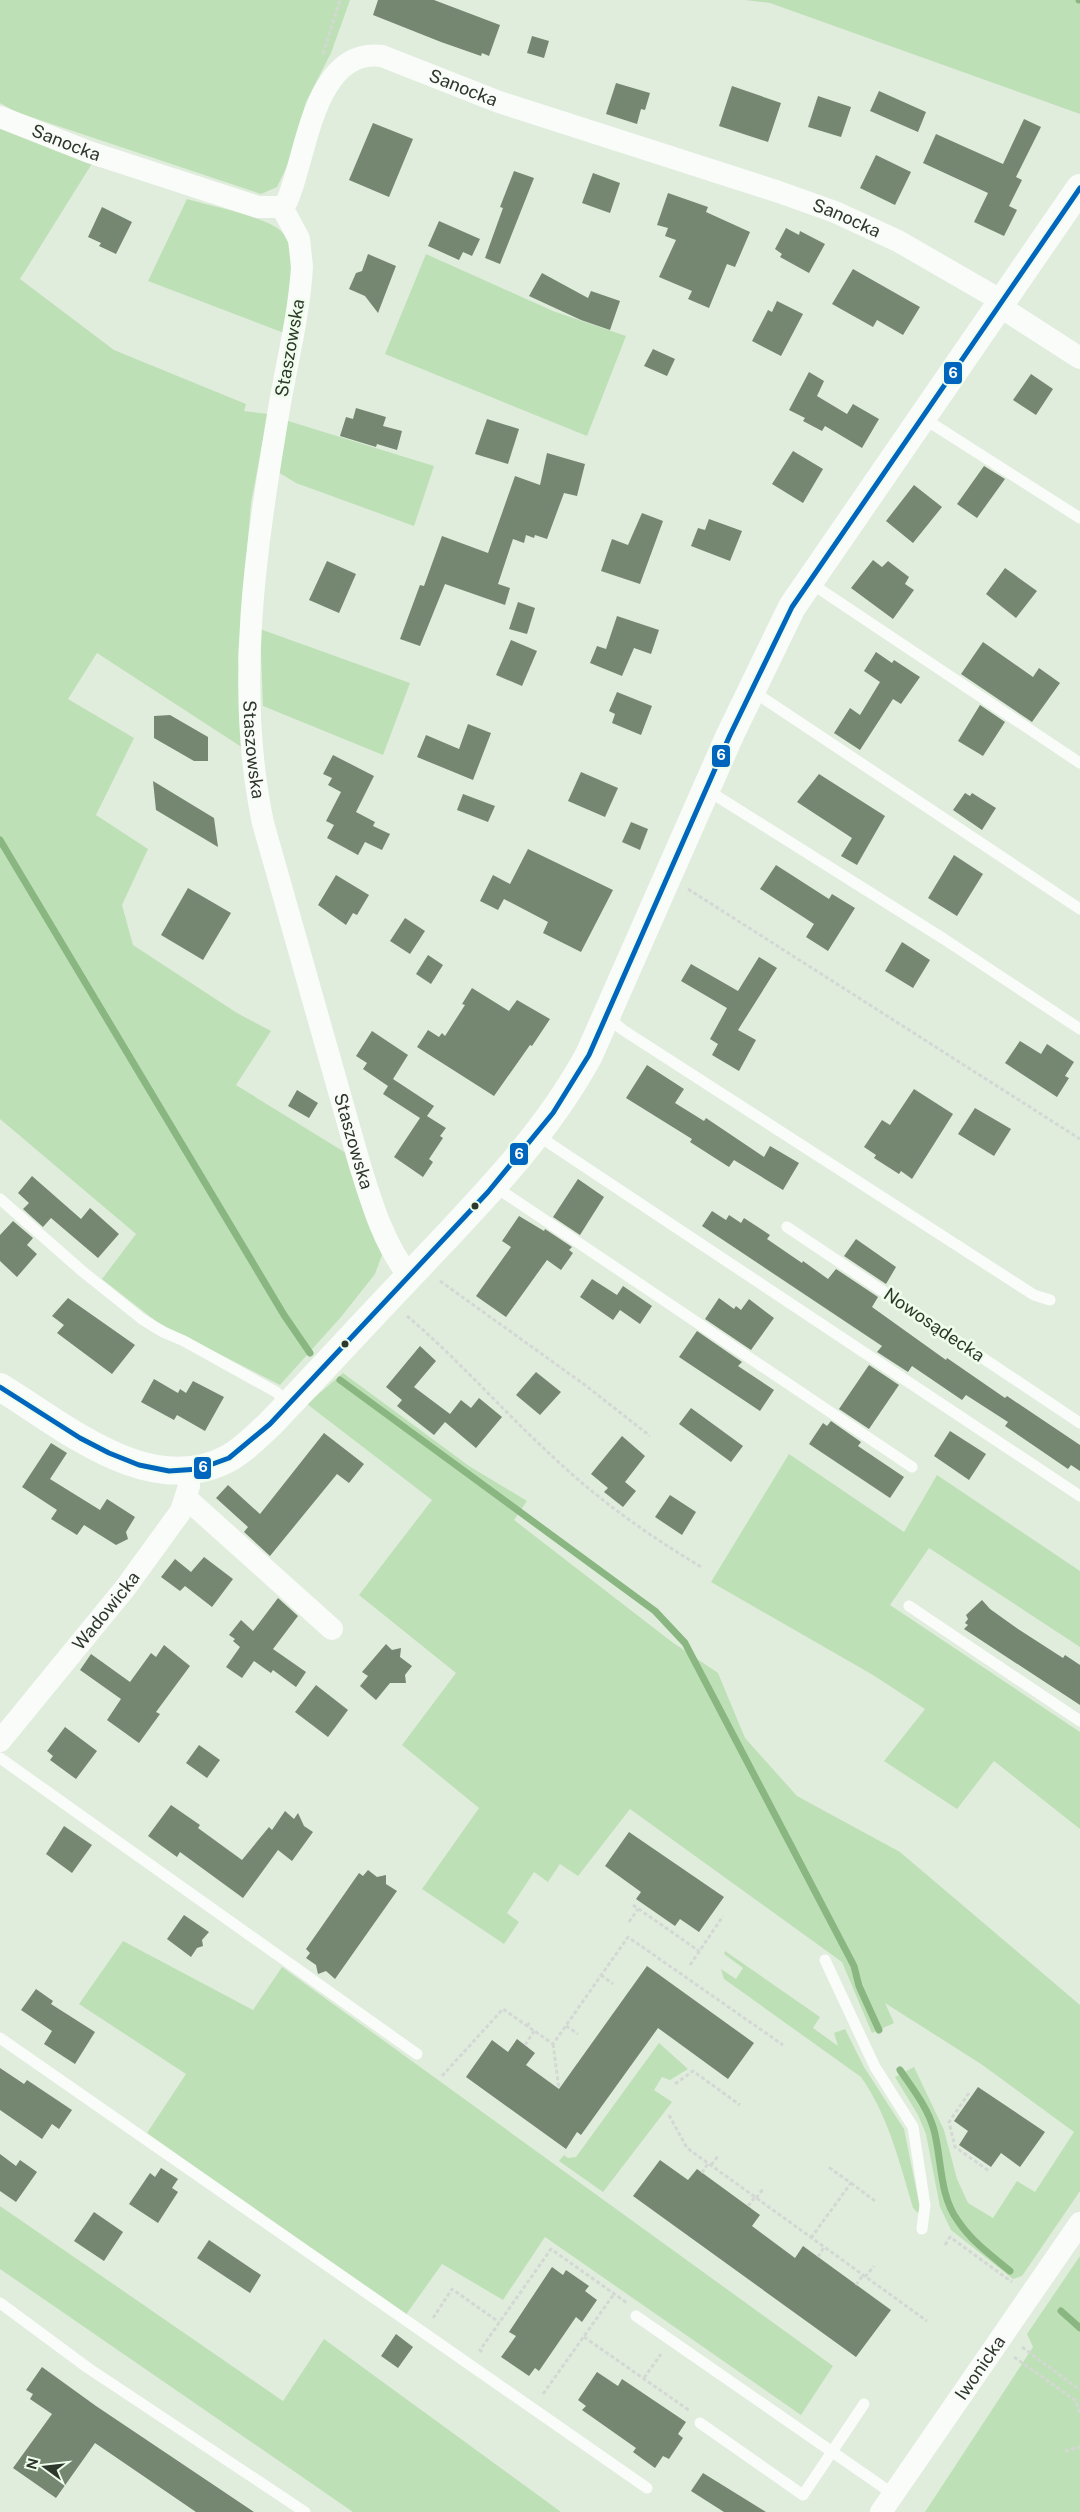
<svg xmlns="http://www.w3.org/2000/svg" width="1080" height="2512" viewBox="0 0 1080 2512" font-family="'Public Sans',sans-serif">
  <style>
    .green { fill: #bee0b6 }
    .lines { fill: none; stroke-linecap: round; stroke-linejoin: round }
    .stream { stroke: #8ab681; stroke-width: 7 }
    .building { fill: #758671 }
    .path { stroke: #d4d8d4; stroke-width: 3; stroke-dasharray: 4 2.5; stroke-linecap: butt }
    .service { stroke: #fafcfa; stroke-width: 11 }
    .minor { stroke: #fafcfa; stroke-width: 22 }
    .tertiary { stroke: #fafcfa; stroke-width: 28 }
    .bus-1-casing { stroke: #effeec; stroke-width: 9 }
    .bus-1 { stroke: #0065bd; stroke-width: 5 }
    .bus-dot { fill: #2e372c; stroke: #effeec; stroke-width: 2 }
    .labels { text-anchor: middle; stroke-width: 5; stroke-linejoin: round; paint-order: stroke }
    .street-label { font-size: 18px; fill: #2e372c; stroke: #effeec }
    .line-badge { stroke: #effeec; stroke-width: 2 }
    .badge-label { font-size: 14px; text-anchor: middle; font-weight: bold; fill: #fff }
  </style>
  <rect width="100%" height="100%" fill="#e0eddd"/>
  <g class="green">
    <path d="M0 0H350L331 53 306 102 291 158 277 187 261 194 16 112 0 103Z"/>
    <path d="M745 0H1080V114L770 3Z"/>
    <path d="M0 126 93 162 20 279 114 350 246 404 244 411 268 414 251 503 238 656 243 748 97 653 68 699 134 738 96 815 148 849 122 905 133 945 237 1013 271 1031 236 1085 354 1158 382 1255 375 1274 341 1317 280 1385 157 1322 102 1279 136 1234 0 1119Z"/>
    <path d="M187 199C210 206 264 216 281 231 301 249 287 310 284 333L148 281Z"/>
    <path d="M426 254 553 311 626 336 587 436 385 354Z"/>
    <path d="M285 420 434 466 414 526 296 483 278 472Z"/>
    <path d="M260 629 410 683 383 755 263 706Z"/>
    <path d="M343 1373 469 1466 527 1501 514 1520 672 1642 718 1673 745 1738 797 1796 900 1852 1080 2005V2191L1022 2276 1013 2279 951 2230 940 2207 926 2134 918 2115 895 2077 914 2067 944 2130 957 2179 968 2203 993 2218 1017 2181 1035 2192 1074 2132 981 2064 885 2003 894 2023 872 2033 842 1962 630 1809 578 1876 560 1864 548 1882 534 1872 507 1913 519 1922 504 1944 422 1889 479 1808 402 1745 456 1673 359 1595 432 1500 307 1404Z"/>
    <path d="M789 1454 904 1532 937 1475 1080 1571V1647L929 1548 890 1605 1080 1732V1829L994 1761 957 1809 884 1761 925 1709 873 1675 711 1582Z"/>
    <path d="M123 1941 253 2010 282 1967 833 2366 801 2415 545 2237 503 2300 442 2264 405 2316 147 2133 186 2074 79 2004Z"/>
    <path d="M725 1951 820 2017 813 2028 838 2046 834 2033 845 2029 864 2067 904 2129 920 2208 918 2213 913 2208C900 2164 888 2115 861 2077L724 1979 721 1969 736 1979 743 1968 724 1954Z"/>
    <path d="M659 2043 688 2069 670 2080 662 2077 654 2090 672 2102 603 2192 559 2161 564 2155 568 2158 576 2157Z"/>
    <path d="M0 2206 283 2401 324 2339 561 2512H353L0 2269Z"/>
    <path d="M1080 2256V2512H925L1033 2347 1027 2334Z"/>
  </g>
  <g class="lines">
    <g class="stream">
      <path d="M1079 0H1080"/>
      <path d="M0 840 284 1315 310 1353"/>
      <path d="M340 1380 655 1611 685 1643 854 1966 859 1986 879 2030"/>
      <path d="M900 2070C913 2089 928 2108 934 2130 942 2160 939 2195 958 2221 972 2242 992 2256 1010 2271"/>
      <path d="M1061 2311 1080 2328"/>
    </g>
  </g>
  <g class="building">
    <path d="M378 0H434L500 25 489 56 482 53 481 56 441 42 373 15Z"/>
    <path d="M532 36 549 41 544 58 527 53Z"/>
    <path d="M616 83 650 93 645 110 641 109 637 124 606 114Z"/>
    <path d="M732 86 781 103 768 142 719 126Z"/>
    <path d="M879 91 926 112 918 132 870 111Z"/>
    <path d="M818 96 851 107 841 137 808 127Z"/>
    <path d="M1024 119 1041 127 1016 177 1022 180 1009 206 1017 210 1004 236 974 222 988 193 923 163 936 134 1003 164Z"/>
    <path d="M373 123 413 139 389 197 349 180Z"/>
    <path d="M876 155 911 172 895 205 860 188Z"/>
    <path d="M514 171 534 178 500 264 485 258 503 208 500 207Z"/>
    <path d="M593 173 620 183 610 213 582 203Z"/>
    <path d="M668 193 708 207 706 212 750 232 735 267 727 264 709 308 688 299 692 291 659 277 676 240 665 236 668 228 657 225Z"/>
    <path d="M102 207 132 222 116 254 99 246 101 243 88 237Z"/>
    <path d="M439 221 480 239 472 256 463 252 459 260 428 246Z"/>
    <path d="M786 228 799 235 800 231 825 244 809 273 780 257 782 254 775 249Z"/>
    <path d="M368 254 396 266 378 313 365 296 349 289 356 273 362 271Z"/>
    <path d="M853 269 920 307 903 335 877 320 873 327 832 304Z"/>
    <path d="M542 273 588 298 591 291 620 301 610 330 581 320 529 296Z"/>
    <path d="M777 301 803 314 781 356 752 341 768 310 772 312Z"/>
    <path d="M653 349 675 359 667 376 644 366Z"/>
    <path d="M809 372 824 381 817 396 847 414 853 404 879 419 862 448 825 426 822 431 803 421 805 418 789 410Z"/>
    <path d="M1031 374 1053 389 1036 415 1013 400Z"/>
    <path d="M356 408 386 417 383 426 402 431 397 450 377 444 376 447 340 436 346 417 353 419Z"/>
    <path d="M487 419 519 429 508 464 475 454Z"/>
    <path d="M793 451 823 469 803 503 772 484Z"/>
    <path d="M547 453 585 464 577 496 564 493 547 539 535 535 534 538 526 535 524 543 513 539 498 584 510 588 505 605 445 584 420 646 400 639 420 585 424 586 442 536 488 553 515 476 540 485Z"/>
    <path d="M984 466 1005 479 977 518 957 504Z"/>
    <path d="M914 485 942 507 913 543 886 521Z"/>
    <path d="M642 513 663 521 640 584 601 571 612 539 628 545Z"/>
    <path d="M709 519 742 531 730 561 691 546 698 528 705 530Z"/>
    <path d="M873 560 882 567 888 561 909 577 905 584 914 590 893 619 851 588Z"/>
    <path d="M327 561 356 574 339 613 309 600Z"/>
    <path d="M1005 568 1037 591 1016 618 986 594Z"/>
    <path d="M518 602 535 608 527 634 509 629Z"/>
    <path d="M617 616 659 630 651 654 634 648 622 676 590 663 597 646 606 649Z"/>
    <path d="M511 640 537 651 522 686 496 675Z"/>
    <path d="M983 642 1033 677 1039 668 1060 683 1032 722 961 674Z"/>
    <path d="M876 652 892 663 894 660 920 677 901 704 893 699 860 750 834 733 850 708 860 715 880 682 864 671Z"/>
    <path d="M617 692 652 706 641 735 612 723 615 714 609 711Z"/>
    <path d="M980 705 1005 722 983 756 958 741Z"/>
    <path d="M170 715 208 737V761H194L154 738V716Z"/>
    <path d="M468 724 491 733 473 780 417 757 426 735 459 749Z"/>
    <path d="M333 755 374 776 356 812 375 822 373 826 390 834 382 850 365 842 358 855 327 838 334 825 326 821 341 792 328 785 332 778 323 774Z"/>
    <path d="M581 772 618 788 605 817 568 801Z"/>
    <path d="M819 774 885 816 857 865 841 856 852 838 797 802Z"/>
    <path d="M153 781 214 818 218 847 156 810Z"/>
    <path d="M965 793 970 796 972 793 996 808 982 830 953 810Z"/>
    <path d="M463 794 495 806 488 822 457 810Z"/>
    <path d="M631 822 648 829 640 850 622 842Z"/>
    <path d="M528 849 613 890 581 952 543 933 548 922 504 899 498 910 480 901 493 875 510 884Z"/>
    <path d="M954 855 983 874 957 916 928 898Z"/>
    <path d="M776 865 829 899 832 894 855 908 828 951 806 937 814 924 760 889Z"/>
    <path d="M336 875 369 895 357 915 353 913 346 925 318 905Z"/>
    <path d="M188 888 231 913 203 960 161 935Z"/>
    <path d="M405 918 425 931 410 954 390 941Z"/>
    <path d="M902 942 930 960 913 988 885 971Z"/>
    <path d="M428 955 443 965 431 984 416 974Z"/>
    <path d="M759 957 777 968 738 1030 756 1040 739 1071 712 1055 718 1044 710 1039 727 1008 681 981 691 964 738 991Z"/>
    <path d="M472 988 509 1011 517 1000 550 1019 532 1046 530 1045 494 1096 417 1047 428 1030 439 1037 442 1033 445 1036 465 1005 462 1004Z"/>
    <path d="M372 1031 408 1055 393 1079 434 1106 427 1116 446 1128 440 1136 443 1138 429 1159 433 1162 423 1177 394 1157 420 1118 383 1094 388 1086 363 1069 367 1063 356 1056Z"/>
    <path d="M1020 1041 1041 1054 1047 1044 1074 1062 1065 1076 1069 1078 1057 1097 1005 1063Z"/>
    <path d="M647 1065 684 1089 675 1103 704 1121 706 1118 764 1157 770 1146 799 1163 783 1190 734 1160 729 1167 690 1142 692 1139 626 1098Z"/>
    <path d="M914 1089 953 1114 912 1179 901 1171 899 1174 874 1158 876 1155 864 1147 882 1120 890 1125Z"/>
    <path d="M297 1090 318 1103 309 1118 288 1106Z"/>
    <path d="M975 1108 1011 1129 994 1156 958 1134Z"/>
    <path d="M32 1176 81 1219 90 1208 119 1234 98 1258 51 1218 43 1227 23 1209 29 1203 18 1193Z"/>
    <path d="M578 1179 604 1197 580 1235 553 1217Z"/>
    <path d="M712 1211 726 1220 729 1215 741 1223 744 1218 770 1235 767 1239 802 1263 803 1261 828 1279 836 1269 878 1297 872 1307 946 1360 947 1358 1005 1398 1007 1396 1080 1445V1471L1071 1465 1068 1469 1049 1456 1005 1426 1008 1422 966 1395 962 1400 912 1366 908 1372 877 1352 882 1346 702 1226Z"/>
    <path d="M519 1216 544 1231 545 1229 572 1247 569 1250 573 1253 561 1270 547 1260 506 1317 476 1296 511 1247 502 1241Z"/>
    <path d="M13 1221 33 1238 27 1245 37 1254 17 1277 0 1261V1235Z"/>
    <path d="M856 1239 896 1267 886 1284 844 1256Z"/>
    <path d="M592 1279 617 1295 623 1286 652 1306 640 1324 620 1310 613 1320 580 1297Z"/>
    <path d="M68 1298 135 1345 112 1374 57 1333 64 1325 52 1316Z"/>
    <path d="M719 1298 734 1309 736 1306 741 1310 749 1299 774 1318 751 1350 705 1319Z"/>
    <path d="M697 1331 742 1362 738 1366 774 1390 760 1411 679 1357Z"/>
    <path d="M420 1346 436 1361 414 1387 450 1414 461 1400 471 1408 479 1398 502 1417 476 1448 445 1422 434 1435 397 1406 402 1400 386 1387Z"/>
    <path d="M869 1365 899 1385 869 1429 839 1409Z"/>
    <path d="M536 1372 561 1392 540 1415 516 1395Z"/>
    <path d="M154 1379 178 1393 180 1389 186 1393 193 1381 224 1397 205 1431 177 1415 174 1420 141 1402Z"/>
    <path d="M691 1408 743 1446 731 1462 679 1424Z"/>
    <path d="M831 1421 861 1442 858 1446 904 1477 890 1498 809 1444 823 1423 827 1426Z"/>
    <path d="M950 1431 986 1454 969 1480 934 1456Z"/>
    <path d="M324 1433 364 1464 349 1483 337 1474 270 1556 244 1532 248 1527 216 1498 228 1485 260 1514Z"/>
    <path d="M622 1436 645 1456 625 1482 636 1491 623 1507 604 1492 608 1488 591 1474Z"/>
    <path d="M51 1443 67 1453 50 1479 100 1510 107 1499 135 1517 126 1532 128 1539 116 1545 84 1525 77 1535 51 1519 57 1510 22 1487Z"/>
    <path d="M670 1495 696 1512 682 1535 655 1517Z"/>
    <path d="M204 1557 233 1579 212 1607 185 1586 180 1591 161 1577 175 1559 191 1572Z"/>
    <path d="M278 1598 298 1616 273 1649 306 1672 296 1687 273 1670 271 1673 254 1661 242 1678 226 1667 240 1647 233 1641 235 1639 229 1635 241 1620 253 1631Z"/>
    <path d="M982 1600 990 1609 1018 1629 1063 1658 1065 1655 1080 1665V1705L964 1629 968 1625 965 1623 968 1619 966 1615Z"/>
    <path d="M386 1644 392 1650 401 1648 400 1657 412 1666 405 1675 406 1683H390L376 1700 360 1686 368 1676 362 1672Z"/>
    <path d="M164 1645 190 1666 156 1712 160 1714 139 1743 107 1720 121 1699 80 1670 91 1654 130 1682 151 1653 156 1657Z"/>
    <path d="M316 1685 348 1710 328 1737 295 1712Z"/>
    <path d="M65 1727 97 1751 76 1779 50 1760 53 1756 47 1751Z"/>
    <path d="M199 1745 220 1760 207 1778 186 1763Z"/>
    <path d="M171 1805 200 1825 198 1828 242 1860 269 1827 272 1830 285 1811 294 1819 298 1813 304 1826 313 1832 292 1861 278 1850 243 1898 180 1852 177 1857 148 1836Z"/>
    <path d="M64 1826 92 1845 72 1873 46 1854Z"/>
    <path d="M629 1832 724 1897 699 1932 680 1919 675 1926 636 1899 641 1892 605 1866Z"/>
    <path d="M368 1870 377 1877 386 1875V1884L397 1891 335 1979 326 1971 318 1974 316 1965 306 1958 310 1953 306 1949 359 1873 363 1876Z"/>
    <path d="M184 1915 209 1932 202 1940 203 1946 197 1948 191 1957 167 1939Z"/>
    <path d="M647 1966 754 2043 728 2079 658 2028 581 2135 577 2132 566 2149 466 2077 492 2040 508 2052 517 2039 535 2053 526 2065 559 2089Z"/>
    <path d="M36 1989 53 2001 51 2004 95 2032 75 2064 44 2044 52 2031 21 2010Z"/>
    <path d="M0 2068 24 2084 27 2080 72 2110 59 2129 52 2124 42 2139 0 2110Z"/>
    <path d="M978 2087 1045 2132 1020 2167 1001 2153 991 2167 959 2145 968 2131 954 2121Z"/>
    <path d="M0 2154 16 2166 20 2160 37 2172 16 2202 0 2191Z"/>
    <path d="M660 2160 688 2180 697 2169 760 2215 752 2226 795 2258 803 2246 891 2310 856 2357 633 2196Z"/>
    <path d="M161 2168 178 2179 172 2188 178 2192 158 2223 129 2204 150 2173 155 2177Z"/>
    <path d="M94 2212 123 2232 104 2261 74 2241Z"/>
    <path d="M209 2240 261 2275 250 2293 197 2258Z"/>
    <path d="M552 2267 563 2275 566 2270 589 2286 585 2291 597 2300 582 2322 576 2317 539 2371 535 2368 529 2376 501 2357 516 2336 509 2332Z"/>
    <path d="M396 2334 413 2347 398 2368 381 2356Z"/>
    <path d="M42 2367 96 2406 254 2512H196L95 2443 56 2498 13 2468 52 2414 30 2399 33 2394 26 2390Z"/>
    <path d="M597 2372 618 2386 622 2379 686 2422 678 2434 683 2438 669 2459 663 2456 655 2468 633 2452 636 2448 582 2410 586 2406 578 2400Z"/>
    <path d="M703 2473 766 2512H724L691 2491Z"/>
  </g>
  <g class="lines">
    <g class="path">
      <path d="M323 54 340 0"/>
      <path d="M688 889 1080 1139"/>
      <path d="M440 1281 585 1385 650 1436"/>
      <path d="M407 1316C458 1359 502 1410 551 1455 597 1499 649 1536 703 1568"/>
      <path d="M633 1905 699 1951"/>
      <path d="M629 1922 638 1909"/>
      <path d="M690 1965 723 1916"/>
      <path d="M601 1975 613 1984"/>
      <path d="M527 2026 531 2021"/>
      <path d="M566 2026 578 2034"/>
      <path d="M553 2044 559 2089"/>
      <path d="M525 2045 534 2031"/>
      <path d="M442 2076 503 2009 553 2044 628 1937 783 2045"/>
      <path d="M675 2084 693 2071 740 2105"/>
      <path d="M969 2093 949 2122 955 2147 989 2171"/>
      <path d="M669 2115 687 2148 927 2321"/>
      <path d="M711 2165 719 2155"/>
      <path d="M702 2173 708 2163"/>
      <path d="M851 2183 875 2201"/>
      <path d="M756 2198 764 2188"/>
      <path d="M748 2206 755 2197"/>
      <path d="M811 2238 851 2183 827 2166"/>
      <path d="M945 2245 950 2237 1012 2282"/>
      <path d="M818 2257 824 2247"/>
      <path d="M865 2277 874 2266"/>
      <path d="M856 2285 863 2275"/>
      <path d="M433 2318 452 2289 499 2322"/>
      <path d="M584 2337 690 2411"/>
      <path d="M1022 2347 1080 2390"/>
      <path d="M482 2352 480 2350 551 2249 627 2303"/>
      <path d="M1014 2357 1076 2401 1080 2414"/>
      <path d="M644 2378 661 2354"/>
      <path d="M543 2394 614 2294"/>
      <path d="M1065 2451 1080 2447"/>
    </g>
    <g class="service">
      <path d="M923 418 1080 518"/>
      <path d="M809 582 1080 763"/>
      <path d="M751 690 1080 909"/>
      <path d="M707 790 944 939 1080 1029"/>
      <path d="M607 1017 623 1030 1034 1295 1050 1300"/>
      <path d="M537 1135 1080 1496"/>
      <path d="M494 1186 912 1467"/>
      <path d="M0 1199 82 1271 142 1319 163 1332 184 1341 276 1392 289 1404"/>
      <path d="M787 1227 1080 1423"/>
      <path d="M909 1606 1080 1721"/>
      <path d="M0 1758 417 2054"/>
      <path d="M825 1960 875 2067 913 2127 925 2205 922 2229"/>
      <path d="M0 2038 647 2488"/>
      <path d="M0 2303 88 2368 305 2512"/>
      <path d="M636 2316 893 2494"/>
      <path d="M700 2423 803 2495 864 2404"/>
    </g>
    <g class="minor">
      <path id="s1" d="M0 117 89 152 258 207H282L287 201C307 156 313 48 382 56L499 102 779 192 835 212 898 241 1002 301"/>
      <path id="s2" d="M282 207 299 239 302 267C299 315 287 362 279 409 256 546 234 686 263 823L359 1162C371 1201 383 1243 409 1276"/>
      <path d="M999 306 1080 358"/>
      <path d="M186 1498 332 1629"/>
      <path id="s3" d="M0 1741 126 1587 181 1511 189 1486 188 1470"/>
      <path id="s4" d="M881 2512 1080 2223"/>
    </g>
    <path class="tertiary" d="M0 1387C64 1426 150 1501 229 1458 244 1450 257 1436 270 1424 320 1372 368 1319 418 1267 481 1200 545 1136 589 1055L730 735 792 607 1080 188"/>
    <defs>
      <path id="bus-1" d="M0 1387 80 1438 109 1453 139 1465 169 1471 199 1469 229 1458 270 1424 488 1192 553 1113 589 1055 730 735 792 607 1080 188"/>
    </defs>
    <use href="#bus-1" class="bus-1-casing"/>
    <use href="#bus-1" class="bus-1"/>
  </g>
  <g class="bus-dot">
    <circle cx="475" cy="1206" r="4.5"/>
    <circle cx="345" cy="1344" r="4.5"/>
  </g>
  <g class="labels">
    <g class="street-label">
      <text dy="6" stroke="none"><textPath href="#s1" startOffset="581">Sanocka</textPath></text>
      <text dy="6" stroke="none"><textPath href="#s1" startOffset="71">Sanocka</textPath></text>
      <text dy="6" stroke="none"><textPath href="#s1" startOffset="986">Sanocka</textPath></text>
      <text transform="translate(290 348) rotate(-80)" y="6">Staszowska</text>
      <text dy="6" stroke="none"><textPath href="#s2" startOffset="551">Staszowska</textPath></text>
      <text dy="6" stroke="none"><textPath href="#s2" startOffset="956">Staszowska</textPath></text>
      <text transform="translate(934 1325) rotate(34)" y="6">Nowosądecka</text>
      <text dy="6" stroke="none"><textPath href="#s3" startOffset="168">Wadowicka</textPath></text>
      <text dy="6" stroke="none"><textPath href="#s4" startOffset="175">Iwonicka</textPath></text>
    </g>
  </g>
  <g class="line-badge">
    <rect x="943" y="361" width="20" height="24" rx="5" fill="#0065bd"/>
    <rect x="711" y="744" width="20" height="24" rx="5" fill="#0065bd"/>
    <rect x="509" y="1142" width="20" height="24" rx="5" fill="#0065bd"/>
    <rect x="193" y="1456" width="19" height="24" rx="5" fill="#0065bd"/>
  </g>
  <g class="badge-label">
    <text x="953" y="378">6</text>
    <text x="721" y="760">6</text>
    <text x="519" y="1159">6</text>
    <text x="203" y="1472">6</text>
  </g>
  <g transform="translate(45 2467) rotate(285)" stroke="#effeec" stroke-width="4" paint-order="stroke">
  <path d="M0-4L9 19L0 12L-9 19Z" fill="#2e372c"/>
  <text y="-8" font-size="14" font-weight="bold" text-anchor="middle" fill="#2e372c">N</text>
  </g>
</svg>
